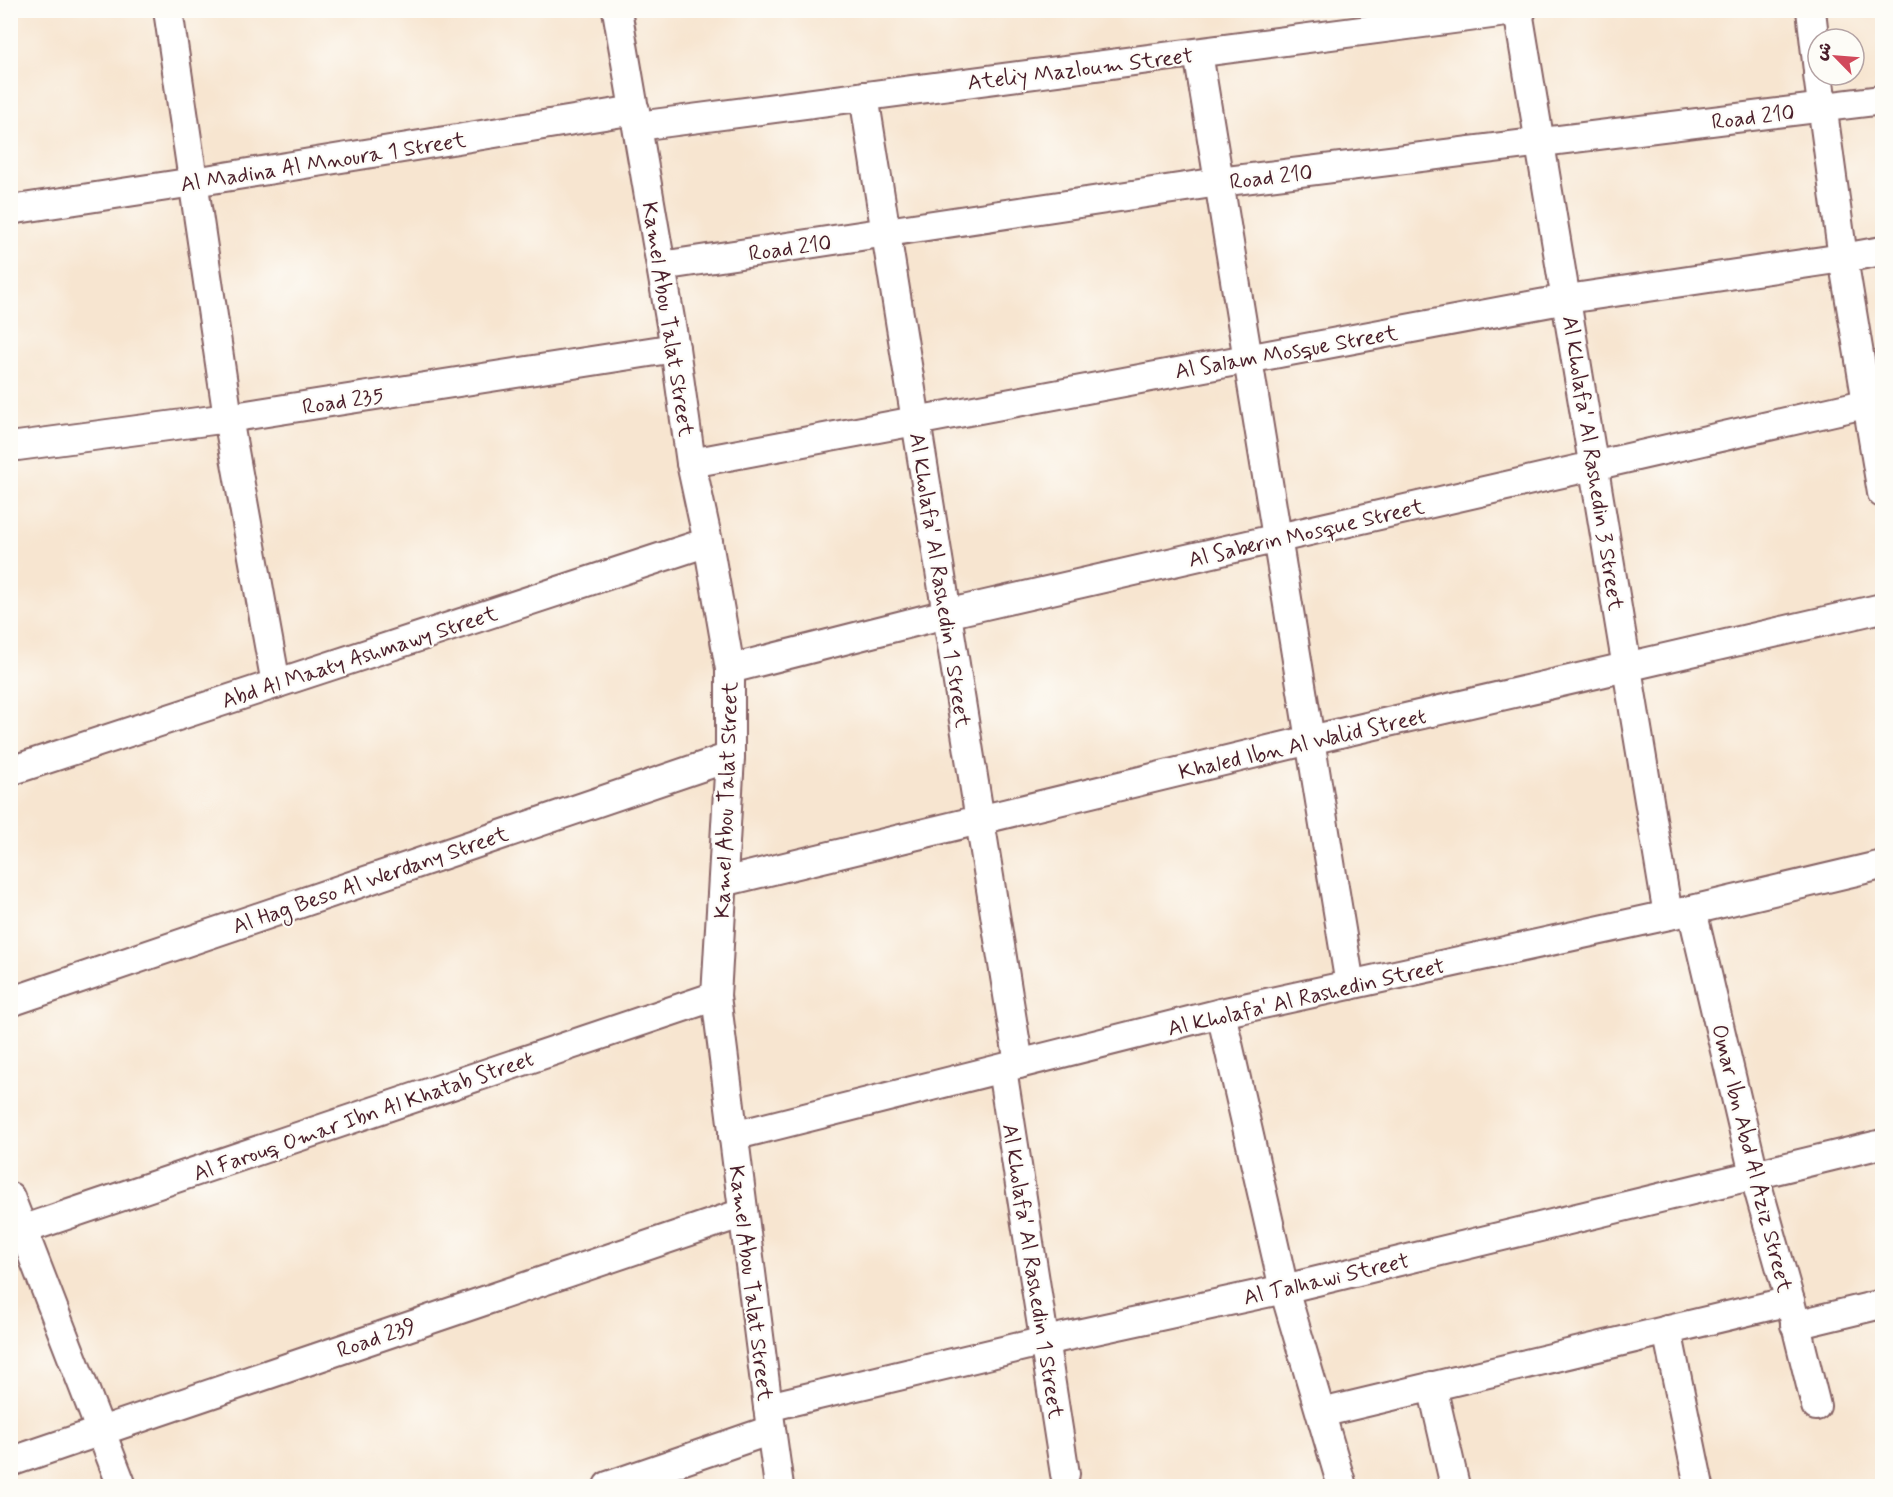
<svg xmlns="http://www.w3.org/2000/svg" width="1893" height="1497" viewBox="0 0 1893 1497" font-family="Mynerve,'Playpen Sans Arabic',sans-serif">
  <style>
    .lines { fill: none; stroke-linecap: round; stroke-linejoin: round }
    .street-casing { stroke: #876465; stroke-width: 32 }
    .street { stroke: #fff; stroke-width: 28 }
    .labels { text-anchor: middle; stroke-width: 4.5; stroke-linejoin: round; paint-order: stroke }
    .street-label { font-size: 22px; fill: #4a1f2b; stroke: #fdfcf7 }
  </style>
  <rect width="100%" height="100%" fill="#fdfcf7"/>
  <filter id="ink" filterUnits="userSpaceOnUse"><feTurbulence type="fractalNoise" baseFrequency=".0167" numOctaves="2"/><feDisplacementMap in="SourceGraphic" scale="12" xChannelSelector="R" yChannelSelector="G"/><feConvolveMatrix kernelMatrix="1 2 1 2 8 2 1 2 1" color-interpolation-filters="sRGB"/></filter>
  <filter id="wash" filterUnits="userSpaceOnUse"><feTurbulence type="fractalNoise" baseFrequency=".008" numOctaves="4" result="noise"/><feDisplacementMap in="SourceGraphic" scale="24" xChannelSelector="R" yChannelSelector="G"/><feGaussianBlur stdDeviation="1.35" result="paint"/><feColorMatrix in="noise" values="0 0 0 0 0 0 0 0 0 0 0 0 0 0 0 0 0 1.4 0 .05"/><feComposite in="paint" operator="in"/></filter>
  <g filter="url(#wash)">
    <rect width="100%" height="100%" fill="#f7e5d0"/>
  </g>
  <g filter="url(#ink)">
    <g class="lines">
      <defs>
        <g id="street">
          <path d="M168 10 228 418 276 684"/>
          <path d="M617 10 675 348 691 463 708 542 730 669V757L716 996 768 1407 779 1486"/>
          <path d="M1811 10 1818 71"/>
          <path d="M1518 11 1668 915"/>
          <path d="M1198 53 1350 985"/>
          <path d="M1818 75 1843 258 1882 493"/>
          <path d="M864 96 1019 1064"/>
          <path d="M638 126 1522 10"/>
          <path d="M10 210 194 182 635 110"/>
          <path d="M661 266 1219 182 1882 100"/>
          <path d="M10 447 228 418 675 348"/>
          <path d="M691 463 1567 299 1843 258 1882 251"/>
          <path d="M730 669 946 614 1882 400"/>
          <path d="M10 771 708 542"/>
          <path d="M723 882 1310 740 1882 608"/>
          <path d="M1692 910 1754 1174 1790 1301 1816 1406"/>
          <path d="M10 1002 730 757"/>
          <path d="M1221 1013 1284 1289 1342 1486"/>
          <path d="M1002 1069 1065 1474"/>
          <path d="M733 1136 1221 1013 1692 910 1882 865"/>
          <path d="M10 1197 122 1486"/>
          <path d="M10 1234 716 996"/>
          <path d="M1795 1325 1882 1304"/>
          <path d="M1667 1330 1699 1486"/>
          <path d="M1432 1386 1455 1486"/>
          <path d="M768 1407 1045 1341 1284 1289 1882 1144"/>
          <path d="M1321 1413 1790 1301"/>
          <path d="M10 1462 743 1213"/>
          <path d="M608 1486 771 1430"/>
        </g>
      </defs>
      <use href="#street" class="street-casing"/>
      <use href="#street" class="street"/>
    </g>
  </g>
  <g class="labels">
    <g class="street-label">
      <text transform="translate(1080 68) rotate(-7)" y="8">Ateliy Mazloum Street</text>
      <text transform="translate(1753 116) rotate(-7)" y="8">Road 210</text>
      <text transform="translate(323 161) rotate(-9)" y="8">Al Madina Al Mnoura 1 Street</text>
      <text transform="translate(1271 176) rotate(-7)" y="8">Road 210</text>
      <text transform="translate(790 247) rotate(-8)" y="8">Road 210</text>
      <text transform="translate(669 319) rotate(81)" y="8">Kamel Abou Talat Street</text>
      <text transform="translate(1286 351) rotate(-10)" y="8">Al Salam Mosque Street</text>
      <text transform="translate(343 400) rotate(-9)" y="8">Road 235</text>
      <text transform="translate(1594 463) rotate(81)" y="8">Al Kholafa' Al Rashedin 3 Street</text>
      <text transform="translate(1306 532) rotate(-13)" y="8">Al Saberin Mosque Street</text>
      <text transform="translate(941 580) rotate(81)" y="8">Al Kholafa' Al Rashedin 1 Street</text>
      <text transform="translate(359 656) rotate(-18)" y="8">Abd Al Maaty Ashmawy Street</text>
      <text transform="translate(1302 743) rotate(-13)" y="8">Khaled Ibn Al Walid Street</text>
      <text transform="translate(725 800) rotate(-88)" y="8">Kamel Abou Talat Street</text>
      <text transform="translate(370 879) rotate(-19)" y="8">Al Hag Beso Al Werdany Street</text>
      <text transform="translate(1306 996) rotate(-13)" y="8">Al Kholafa' Al Rashedin Street</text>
      <text transform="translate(363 1115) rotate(-19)" y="8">Al Farouq Omar Ibn Al Khatab Street</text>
      <text transform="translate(1753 1158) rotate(76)" y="8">Omar Ibn Abd Al Aziz Street</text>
      <text transform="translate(1034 1271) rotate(81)" y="8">Al Kholafa' Al Rashedin 1 Street</text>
      <text transform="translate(1326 1278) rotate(-13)" y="8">Al Talhawi Street</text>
      <text transform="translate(752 1283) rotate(83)" y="8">Kamel Abou Talat Street</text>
      <text transform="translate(376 1337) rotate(-19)" y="8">Road 239</text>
    </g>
  </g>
  <rect width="1893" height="1497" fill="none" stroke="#fdfcf7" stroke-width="36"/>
  <g transform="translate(1836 57) rotate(295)"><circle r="28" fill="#fdfcf7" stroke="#b5a4a5" stroke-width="1.5"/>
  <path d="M0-4.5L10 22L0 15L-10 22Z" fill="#d1495b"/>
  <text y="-9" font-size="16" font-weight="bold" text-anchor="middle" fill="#4a1f2b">ش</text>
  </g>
</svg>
